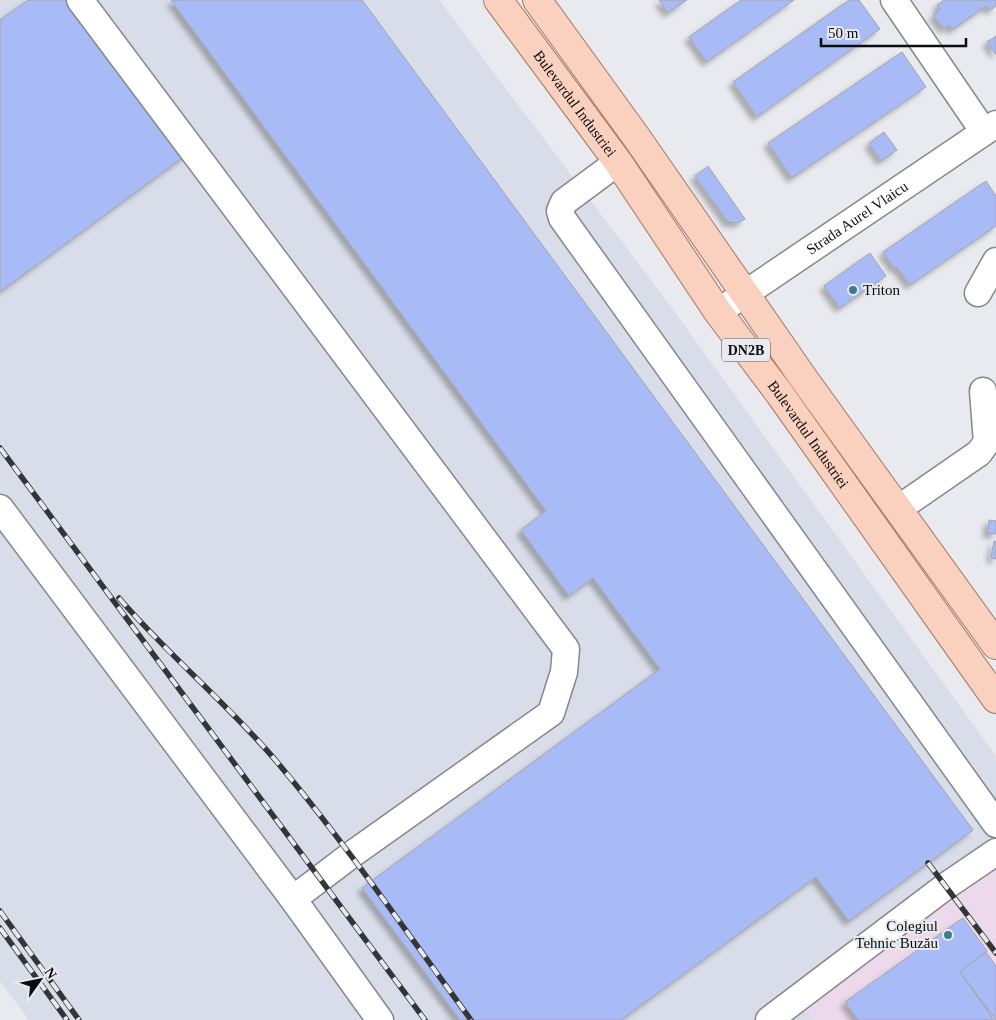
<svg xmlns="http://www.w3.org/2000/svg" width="996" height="1020" viewBox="0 0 996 1020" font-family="'Times New Roman',serif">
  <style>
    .built { fill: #d9dde9 }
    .education { fill: #ecdaec }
    .building { fill: #a9bbf7; stroke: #a3a5a9; filter: url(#shadow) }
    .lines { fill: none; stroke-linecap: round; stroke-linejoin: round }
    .minor-casing { stroke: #85878b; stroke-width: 29 }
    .major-casing { stroke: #a47764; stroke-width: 30 }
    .minor { stroke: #fff; stroke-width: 26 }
    .major { stroke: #fad0be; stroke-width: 28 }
    .rail-casing { stroke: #343537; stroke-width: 5.5 }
    .rail { stroke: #e9eaef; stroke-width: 4; stroke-dasharray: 11; stroke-linecap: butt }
    .poi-dot { fill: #3a7e8e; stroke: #e9eaef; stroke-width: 2 }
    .labels { text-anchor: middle; stroke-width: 4; stroke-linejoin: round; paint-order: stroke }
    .shield { fill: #e9eaef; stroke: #4e4f52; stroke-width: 1 }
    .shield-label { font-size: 14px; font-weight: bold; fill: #0b0c0e }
    .street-label { font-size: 15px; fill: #0b0c0e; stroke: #e9eaef }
    .poi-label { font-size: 15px; fill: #0b0c0e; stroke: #e9eaef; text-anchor: start }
  </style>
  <defs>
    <filter id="shadow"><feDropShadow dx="-4.5" dy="4.5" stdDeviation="2.5" flood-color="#0004"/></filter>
  </defs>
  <rect width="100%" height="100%" fill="#e9eaef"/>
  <path class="built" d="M0 0H439L671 307 996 756V865L803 1006 815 1020H29L0 981Z"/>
  <path class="education" d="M996 865V1020H815L802 1005Z"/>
  <g class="building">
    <path d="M28 0H78L189 153 0 292V20Z"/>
    <path d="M171 0H362L973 830 849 921 816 877 621 1020H460L362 888 660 669 593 578 569 596 521 530 546 511Z"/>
    <path d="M659 0H687L668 13Z"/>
    <path d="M741 0H794L707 62 689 37Z"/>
    <path d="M849 0H859L880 29 757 117 733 82Z"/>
    <path d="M944 0H996V6L990 10 986 6 952 30 949 25 944 29 933 15 940 10 937 5Z"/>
    <path d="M996 36V55L987 42Z"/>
    <path d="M902 52 926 87 792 178 768 143Z"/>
    <path d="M884 132 897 150 881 161 869 143Z"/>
    <path d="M708 166 745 219 738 223 728 222 695 176Z"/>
    <path d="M986 181 996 196V226L910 285 897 267 894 268 883 252Z"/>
    <path d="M870 253 886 276 840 308 824 286Z"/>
    <path d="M989 520 996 521V534L987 533Z"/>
    <path d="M994 541 996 542V559L991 558Z"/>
    <path d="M963 918 987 951 960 972 994 1020H858L845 1002Z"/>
    <path d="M986 952 996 966V1020L960 972Z"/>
  </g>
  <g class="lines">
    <defs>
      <g id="minor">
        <path d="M80 0 566 649 564 672 551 713 351 855 293 899"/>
        <path d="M894 0 984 132"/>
        <path d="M618 162 564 202 560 211 562 218 996 824"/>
        <path d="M978 293 996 261"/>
        <path id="s1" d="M718 312 996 124"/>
        <path d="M0 508 293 899 380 1020"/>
        <path d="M898 509 979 453 987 442 983 391"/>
        <path d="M769 1020 946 886 996 852"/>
      </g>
      <g id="major">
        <path id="s2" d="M498 0 618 162 718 312 779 393 996 699"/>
        <path d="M537 0 637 138 804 379 996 645"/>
      </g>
    </defs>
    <use href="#minor" class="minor-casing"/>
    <use href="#major" class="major-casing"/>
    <use href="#minor" class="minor"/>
    <use href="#major" class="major"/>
    <defs>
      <g id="rail">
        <path d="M0 448 425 1020"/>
        <path d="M119 598C169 656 228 704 277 762 346 844 407 933 471 1020"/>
        <path d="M928 863 996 953"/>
        <path d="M0 911 79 1020"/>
        <path d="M0 928 67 1020"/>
      </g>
    </defs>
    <use href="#rail" class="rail-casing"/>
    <use href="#rail" class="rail"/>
  </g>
  <g class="poi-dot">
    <circle cx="853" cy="290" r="5"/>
    <circle cx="948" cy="935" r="5"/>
  </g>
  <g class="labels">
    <rect class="shield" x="722" y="338.5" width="48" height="23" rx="4"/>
    <g class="shield-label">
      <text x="746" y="355">DN2B</text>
    </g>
    <g class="street-label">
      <text dy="5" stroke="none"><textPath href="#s2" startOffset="129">Bulevardul Industriei</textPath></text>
      <text dy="5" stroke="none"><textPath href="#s1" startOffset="168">Strada Aurel Vlaicu</textPath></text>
      <text dy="5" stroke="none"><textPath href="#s2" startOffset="534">Bulevardul Industriei</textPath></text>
    </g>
    <g class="poi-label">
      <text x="863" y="295">Triton</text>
      <text x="938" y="931" text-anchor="end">Colegiul<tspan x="938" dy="17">Tehnic Buzău</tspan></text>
    </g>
  </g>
  <g transform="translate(40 980) rotate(57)" stroke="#e9eaef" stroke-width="4" paint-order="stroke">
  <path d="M0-4L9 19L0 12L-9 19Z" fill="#0b0c0e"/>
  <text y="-8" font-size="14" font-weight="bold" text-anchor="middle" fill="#0b0c0e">N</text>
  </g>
  <path d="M821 38v8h145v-8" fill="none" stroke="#0b0c0e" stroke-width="2.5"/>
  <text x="828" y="38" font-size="15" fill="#0b0c0e" stroke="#e9eaef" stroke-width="4" paint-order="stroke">50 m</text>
</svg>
